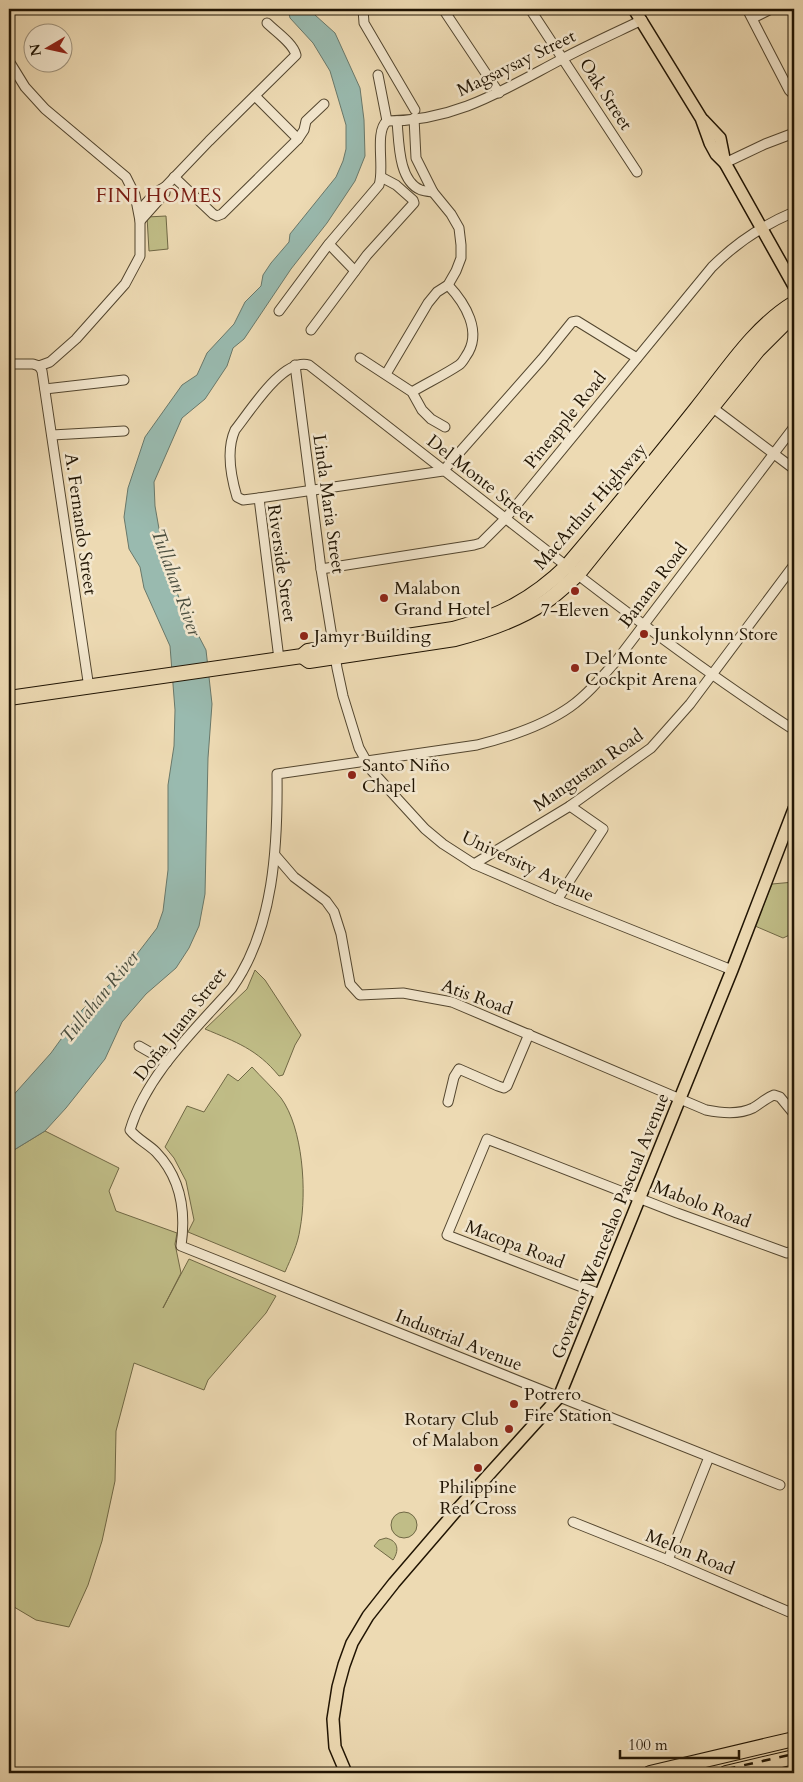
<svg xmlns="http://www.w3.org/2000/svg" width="803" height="1782" viewBox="0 0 803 1782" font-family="Cardo,serif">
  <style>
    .green { fill: #c0bd87; stroke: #706845 }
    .water { fill: #99baaf; stroke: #69786a }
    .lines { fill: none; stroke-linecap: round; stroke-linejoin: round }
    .minor-casing { stroke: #53462f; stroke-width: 11 }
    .major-casing { stroke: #201403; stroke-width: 14 }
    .highway-casing { stroke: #201403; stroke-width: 16 }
    .minor { stroke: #f3e7ce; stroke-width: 9 }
    .major { stroke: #eddab3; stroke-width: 11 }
    .highway { stroke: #eddab3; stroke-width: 14 }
    .rail { stroke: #201403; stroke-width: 2.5; stroke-dasharray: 9 9; stroke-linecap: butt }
    .poi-dot { fill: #8f2418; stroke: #f3e7ce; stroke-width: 2 }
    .labels { text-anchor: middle; stroke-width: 5; stroke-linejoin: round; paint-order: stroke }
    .street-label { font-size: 18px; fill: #201403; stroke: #f3e7ce }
    .poi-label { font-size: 18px; fill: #201403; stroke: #f3e7ce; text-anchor: start }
    .neighbourhood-label { font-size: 19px; letter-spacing: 1px; fill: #7a1f14; stroke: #f3e7ce }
    .water-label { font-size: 19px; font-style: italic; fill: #4a4e3f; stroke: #f3e7ce }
  </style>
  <rect width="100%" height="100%" fill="#eddab3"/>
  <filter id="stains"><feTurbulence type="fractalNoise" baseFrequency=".004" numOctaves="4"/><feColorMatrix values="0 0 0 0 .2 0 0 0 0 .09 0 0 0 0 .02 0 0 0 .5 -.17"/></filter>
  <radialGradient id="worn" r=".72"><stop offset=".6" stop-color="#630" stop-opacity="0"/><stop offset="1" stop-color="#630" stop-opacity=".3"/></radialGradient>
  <g class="green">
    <path d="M166 216 168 249 149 251 147 217Z"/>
    <path d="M794 882V933L783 938 755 926 772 884Z"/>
    <path d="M255 970 265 980 301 1035 295 1045 283 1075 279 1076C257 1049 236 1042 205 1029L247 989Z"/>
    <path d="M252 1067C261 1077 272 1087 281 1098 303 1128 307 1192 300 1229 298 1244 291 1258 285 1272L188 1232 194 1220 186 1181 174 1158 165 1147 187 1106 204 1112 228 1074 238 1081Z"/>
    <path d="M45 1131 119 1168 109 1191 116 1211 177 1233 175 1244 181 1273 163 1308 189 1259 276 1296 266 1313 208 1380 204 1390 134 1363 116 1431 115 1481 102 1541 88 1585 69 1627 36 1620 9 1604V1153Z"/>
    <circle cx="404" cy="1525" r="13"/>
    <path d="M386 1538C399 1541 399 1551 393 1560L374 1546 379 1540Z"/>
  </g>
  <path class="water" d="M288 9H313L315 15 335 33 360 88 364 120 365 156 355 181 327 223 291 269 244 339 233 348 227 366 205 399 182 418 154 482 155 506 165 563 180 600 206 650 212 704 208 758 205 894 199 926 189 948 176 968 146 994 122 1022 105 1059 66 1108 45 1131 9 1153V1100L51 1053 82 1010 124 971 157 928 163 911 168 870V785L174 746 175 710 170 646 144 588 140 567 129 549 124 517 128 488 145 437 182 385 197 375 207 353 234 324 245 302 261 286 263 275 271 263 289 242 290 234 336 177 343 161 346 149V125L330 71 313 43 290 18Z"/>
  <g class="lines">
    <defs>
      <g id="minor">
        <path d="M363 9 364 23 415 110"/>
        <path d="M443 9 499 93"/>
        <path d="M530 9 637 172"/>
        <path d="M747 9 789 90 794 95"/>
        <path d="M753 18 771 9"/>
        <path d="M9 61 25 87 45 109 126 177 135 195 140 221V256L125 284 76 339 50 362 39 366"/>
        <path d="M378 75 387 121"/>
        <path d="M255 96 298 139"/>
        <path d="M387 121C456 121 503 90 562 59 588 45 615 33 642 20"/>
        <path d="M397 121C399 141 398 181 421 190 425 191 429 192 433 192"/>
        <path d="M725 163 765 144 794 133"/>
        <path d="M174 177 213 214 217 216 222 214 298 139 304 130 306 121 324 104"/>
        <path d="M139 211 156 192 165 187 209 141 296 55C293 43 276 32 267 23"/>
        <path d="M140 221 165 193V187"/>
        <path d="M329 244 355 271"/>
        <path d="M279 311 328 245 379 185C385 168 374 132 387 121"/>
        <path d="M311 330 367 255 414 203 413 200 396 185 381 177"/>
        <path d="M360 358 412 392 422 410 431 419 445 427"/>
        <path d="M637 358 577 321 572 322 542 359 443 471 259 498 243 500 237 497C231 477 226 450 235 430 249 413 283 357 309 365 398 435 488 505 578 575 647 628 721 683 794 730"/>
        <path d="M9 364H33L39 366"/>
        <path d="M295 365 321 569 337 668 343 696 359 748 372 771 425 829 443 844 474 864 557 900 732 970"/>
        <path d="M39 366 42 371 89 688"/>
        <path d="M386 374 428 303 437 292 448 285 456 271 461 258V245L459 228 451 214 433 192 416 158 414 118"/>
        <path d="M45 389 124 380"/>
        <path d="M412 392C427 383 444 375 459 365 462 363 464 359 466 356 483 332 465 303 448 285"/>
        <path d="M709 405 794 469"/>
        <path d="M52 435 124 431"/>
        <path d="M259 498 279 659"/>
        <path d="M321 569 474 545 481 543 505 519 712 267C736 243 763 225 794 212"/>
        <path d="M275 855 294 877 326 901 334 912 341 934 350 984 360 995 403 993 452 1002 706 1110C721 1113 739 1115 753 1108 760 1104 766 1098 774 1095L780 1097 794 1114"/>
        <path d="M474 864 570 806 651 748 690 704 794 565"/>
        <path d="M557 900 603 829 570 806"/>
        <path d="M139 1046 167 1062"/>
        <path d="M448 1102 454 1077 459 1069 498 1086 504 1088 507 1086 529 1034"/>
        <path d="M600 1294 447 1235 487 1139 677 1213 787 1253 794 1250"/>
        <path d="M780 1485 181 1246C186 1212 181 1178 156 1152 148 1144 137 1139 130 1130 147 1074 194 1031 232 988 274 929 278 845 277 774L477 745C509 737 543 726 570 707 588 694 602 677 617 660L794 427"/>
        <path d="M573 1522 668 1560 794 1614"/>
        <path d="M668 1560 709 1457"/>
      </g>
      <g id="major">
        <path d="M634 9 701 118 710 143 716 154 725 163 794 286"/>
        <path d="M703 120 720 138 725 163"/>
        <path d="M346 1773 335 1747 333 1719 338 1687 344 1665 352 1643 368 1616 394 1583 455 1512 559 1397 732 970 794 809"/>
      </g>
      <g id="highway">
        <path d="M302 656 309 661 455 639C486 631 518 620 545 602 557 594 567 584 578 574L758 350 783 325 794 316"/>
        <path d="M9 698 302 656 308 651 453 629C499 617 533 599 567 566 611 514 654 462 696 409 726 372 753 328 794 303"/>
        <path d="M650 1773 794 1739"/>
        <path d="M726 1773 794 1757"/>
      </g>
    </defs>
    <use href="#minor" class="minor-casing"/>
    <use href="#major" class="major-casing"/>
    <use href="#highway" class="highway-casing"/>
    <use href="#minor" class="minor"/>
    <use href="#major" class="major"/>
    <use href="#highway" class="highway"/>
    <path class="rail" d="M709 1773 794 1754"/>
  </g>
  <g class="poi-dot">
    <circle cx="575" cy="591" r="5"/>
    <circle cx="384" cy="598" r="5"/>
    <circle cx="644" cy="634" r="5"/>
    <circle cx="304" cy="636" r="5"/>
    <circle cx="575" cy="668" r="5"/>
    <circle cx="352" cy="775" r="5"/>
    <circle cx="514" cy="1404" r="5"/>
    <circle cx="509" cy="1429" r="5"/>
    <circle cx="478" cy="1468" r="5"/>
  </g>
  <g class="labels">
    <g class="street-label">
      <text transform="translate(516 63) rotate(-26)" y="6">Magsaysay Street</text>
      <text transform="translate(606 94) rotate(57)" y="6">Oak Street</text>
      <text transform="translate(565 420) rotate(-51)" y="6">Pineapple Road</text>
      <text transform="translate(481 479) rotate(38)" y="6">Del Monte Street</text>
      <text transform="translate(329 504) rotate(82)" y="6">Linda Maria Street</text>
      <text transform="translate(590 506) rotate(-49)" y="6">MacArthur Highway</text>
      <text transform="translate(81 524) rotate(82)" y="6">A. Fernando Street</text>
      <text transform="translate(282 563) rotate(82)" y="6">Riverside Street</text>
      <text transform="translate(653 585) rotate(-53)" y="6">Banana Road</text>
      <text transform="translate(588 770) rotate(-35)" y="6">Mangustan Road</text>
      <text transform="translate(528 866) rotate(25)" y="6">University Avenue</text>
      <text transform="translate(477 997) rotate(20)" y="6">Atis Road</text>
      <text transform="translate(180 1024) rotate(-52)" y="6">Doña Juana Street</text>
      <text transform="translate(702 1204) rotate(21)" y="6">Mabolo Road</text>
      <text transform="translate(610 1226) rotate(-68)" y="6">Governor Wenceslao Pascual Avenue</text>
      <text transform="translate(515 1244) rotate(21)" y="6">Macopa Road</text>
      <text transform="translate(459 1340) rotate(22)" y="6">Industrial Avenue</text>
      <text transform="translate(690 1552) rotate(22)" y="6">Melon Road</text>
    </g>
    <g class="poi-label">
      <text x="394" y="594">Malabon<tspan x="394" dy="21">Grand Hotel</tspan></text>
      <text x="575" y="616" text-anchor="middle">7-Eleven</text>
      <text x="654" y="640">Junkolynn Store</text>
      <text x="314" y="642">Jamyr Building</text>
      <text x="585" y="664">Del Monte<tspan x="585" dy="21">Cockpit Arena</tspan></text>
      <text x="362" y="771">Santo Niño<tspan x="362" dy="21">Chapel</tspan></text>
      <text x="524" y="1400">Potrero<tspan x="524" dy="21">Fire Station</tspan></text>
      <text x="499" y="1425" text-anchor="end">Rotary Club<tspan x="499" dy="21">of Malabon</tspan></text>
      <text x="478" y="1493" text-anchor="middle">Philippine<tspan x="478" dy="21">Red Cross</tspan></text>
    </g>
    <g class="neighbourhood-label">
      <text x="159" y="202">FINI HOMES</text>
    </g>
    <g class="water-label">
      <text transform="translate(177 582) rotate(70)" y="7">Tullahan River</text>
      <text transform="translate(99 996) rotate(-51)" y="7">Tullahan River</text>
    </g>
  </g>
  <rect width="803" height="1782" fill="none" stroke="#eddab3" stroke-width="30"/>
  <rect x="10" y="10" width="783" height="1762" fill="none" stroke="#201403" stroke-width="2.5"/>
  <rect x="15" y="15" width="773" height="1752" fill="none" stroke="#201403"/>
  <g transform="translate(48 48) rotate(261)"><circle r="24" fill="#f3e7ce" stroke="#9f937d"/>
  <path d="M0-4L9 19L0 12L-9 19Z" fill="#8f2418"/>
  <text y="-8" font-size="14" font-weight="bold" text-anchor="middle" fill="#201403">N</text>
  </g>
  <path d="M620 1750v8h119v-8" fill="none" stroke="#201403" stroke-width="2.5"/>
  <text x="628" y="1750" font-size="15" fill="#201403" stroke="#f3e7ce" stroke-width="4" paint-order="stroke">100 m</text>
  <rect width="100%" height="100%" filter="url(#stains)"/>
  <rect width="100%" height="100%" fill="url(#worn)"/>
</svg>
